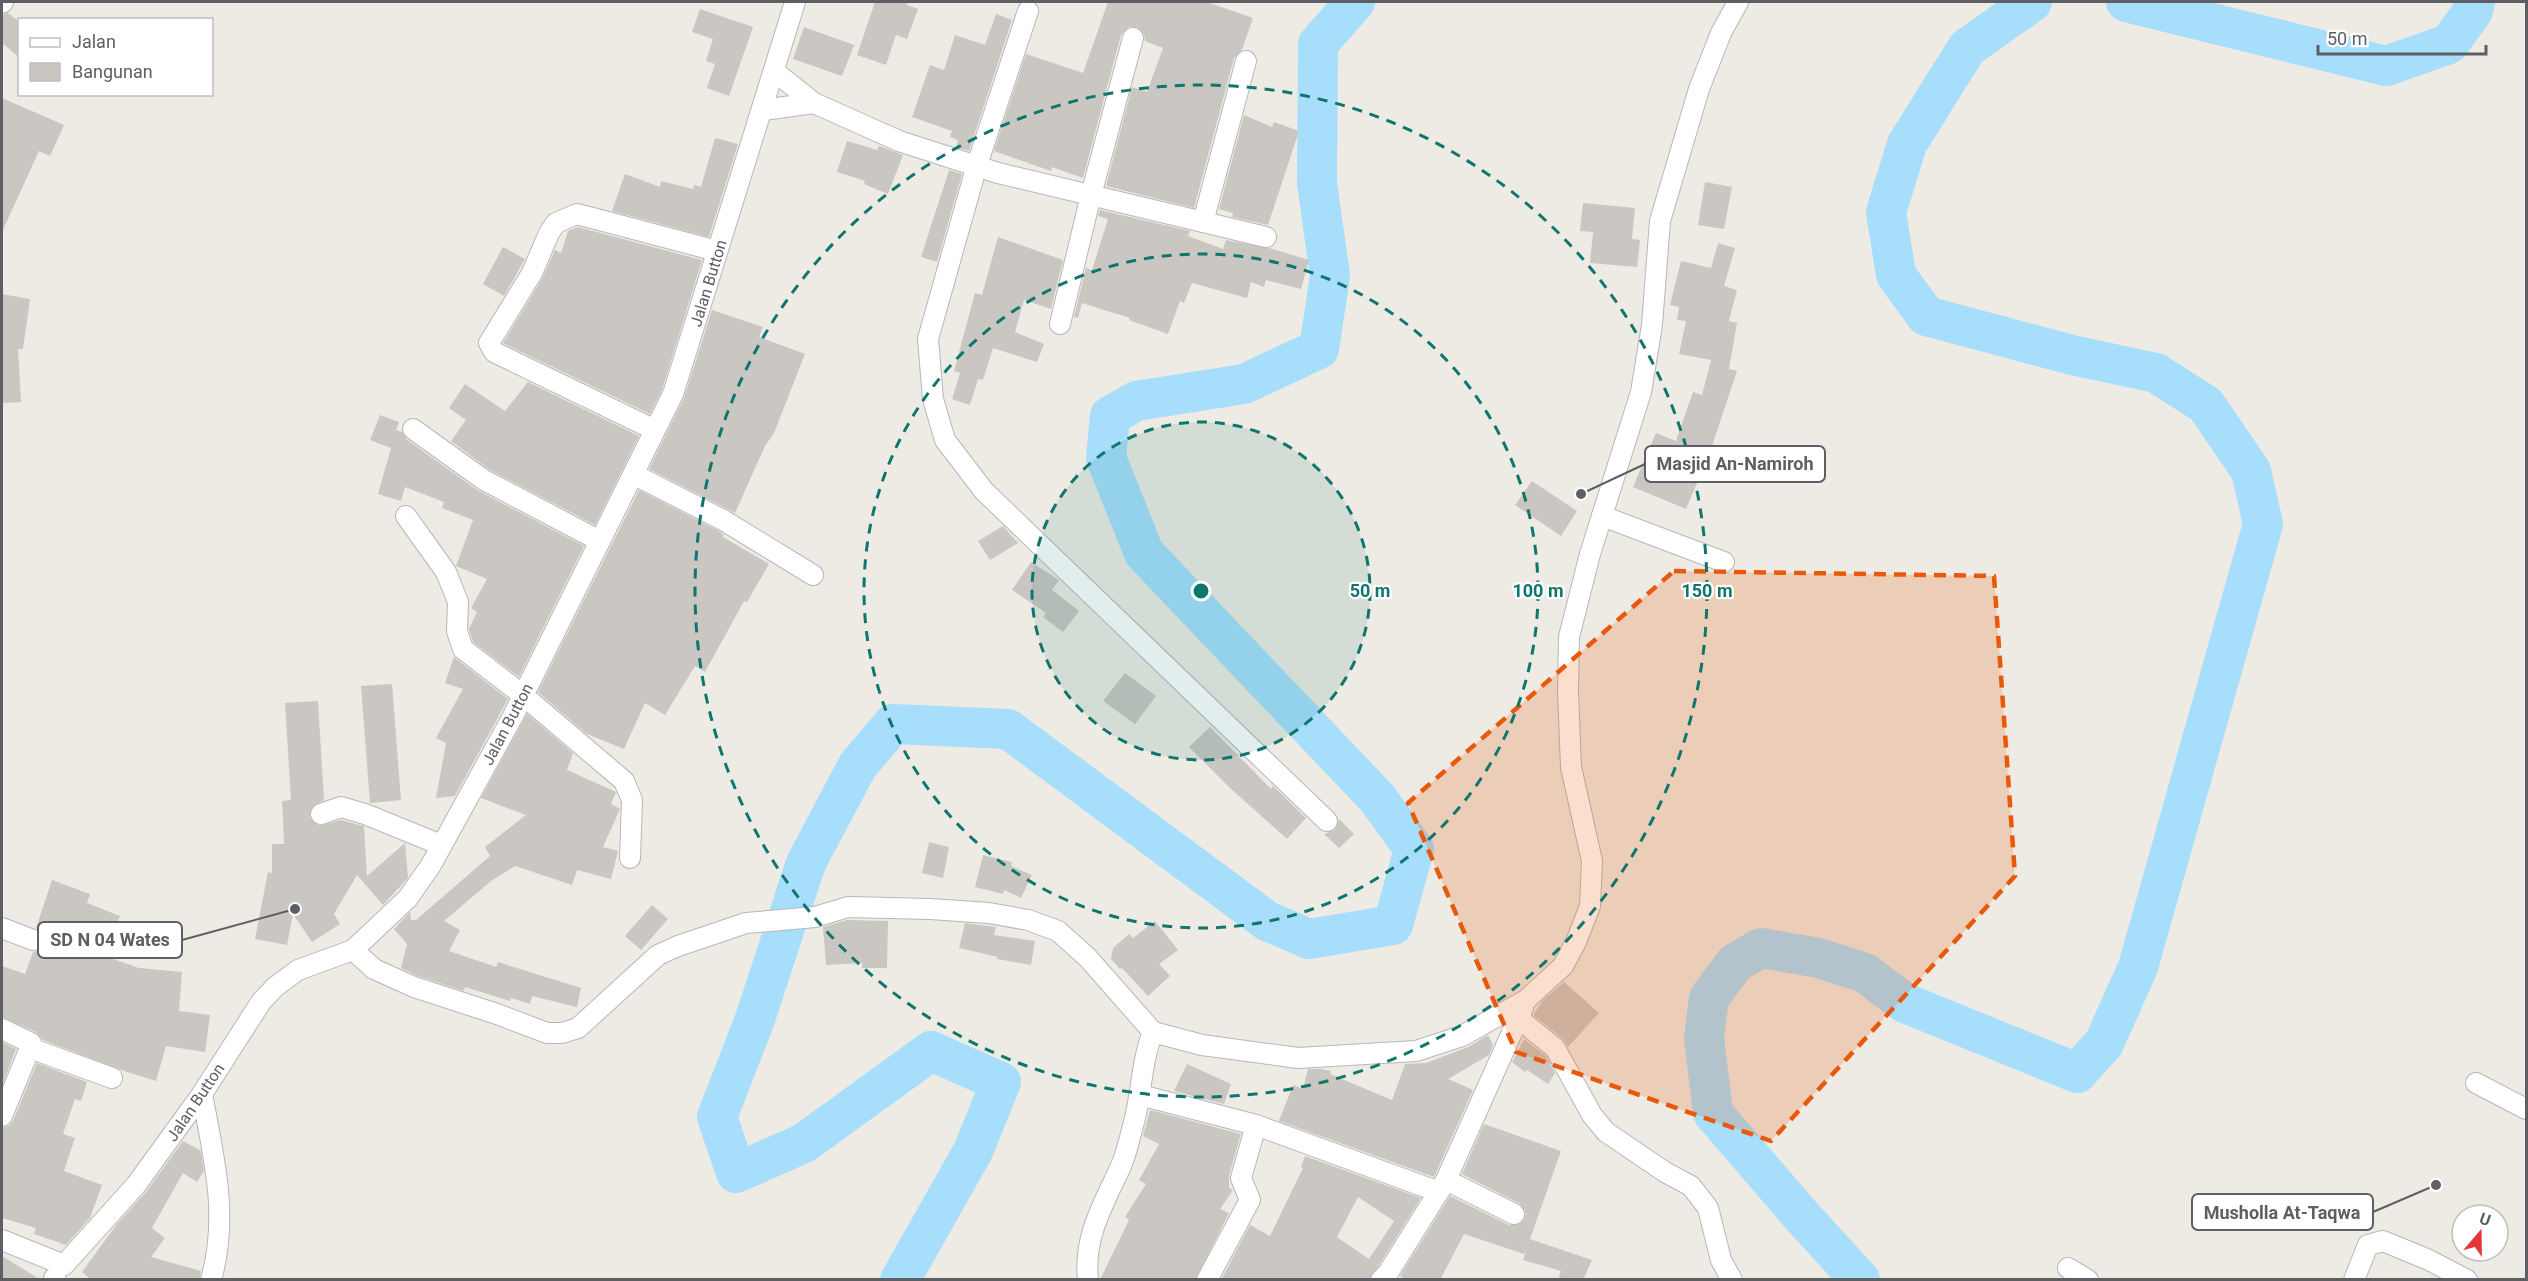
<svg xmlns="http://www.w3.org/2000/svg" width="2528" height="1281" viewBox="0 0 2528 1281" font-family="Roboto,sans-serif">
  <style>
    .lines { fill: none; stroke-linecap: round; stroke-linejoin: round }
    .river { stroke: #a7defc; stroke-width: 40 }
    .building { fill: #cac6c2; fill-rule: evenodd }
    .street-casing { stroke: #b5b7bb; stroke-width: 22 }
    .street { stroke: #fff; stroke-width: 20 }
    .marked { fill: #e8590c; fill-opacity: 0.2; stroke: #e8590c; stroke-width: 4.5; stroke-dasharray: 12 8; stroke-linejoin: round }
    .ring { fill: none; stroke: #0f766e; stroke-width: 3; stroke-dasharray: 10 8 }
    .labels { text-anchor: middle; stroke-width: 4.5; stroke-linejoin: round; paint-order: stroke }
    .street-label { font-size: 16px; fill: #5c6064; stroke: #fff }
    .centre { fill: #0f766e; stroke: #fff; stroke-width: 3 }
    .ring-label { font-size: 18px; text-anchor: middle; font-weight: bold; fill: #0f766e; stroke: #fff; stroke-width: 4.5; stroke-linejoin: round; paint-order: stroke }
    .leader { fill: none; stroke: #5c6064; stroke-width: 2 }
    .callout-dot { fill: #5c6064; stroke: #fff; stroke-width: 2 }
    .callout { fill: #fff; stroke: #5c6064; stroke-width: 2 }
    .callout-label { font-size: 18px; text-anchor: middle; font-weight: bold; fill: #5c6064 }
  </style>
  <rect width="100%" height="100%" fill="#eeebe4"/>
  <g class="lines">
    <g class="river">
      <path d="M2126 2 2386 66 2449 44 2473 11 2475 2"/>
      <path d="M900 1280 973 1151 1001 1082 931 1051 804 1143 736 1173 717 1117 755 1019 806 863 858 765 893 724 1008 729 1267 921 1309 939 1393 925 1414 849 1378 799 1144 553 1106 458 1110 416 1136 401 1244 384 1319 349 1330 276 1317 183 1318 44 1355 2"/>
      <path d="M1860 1280 1799 1213 1713 1113 1704 1038 1709 998 1735 963 1761 948 1819 958 1865 973 1905 1003 2077 1073 2104 1043 2138 967 2263 524 2251 471 2206 405 2156 373 2072 355 1926 316 1896 275 1886 212 1907 144 1967 48 2032 2"/>
    </g>
  </g>
  <g class="building">
    <path d="M875 2H908L907 5 918 9 907 39 896 35 886 65 857 55Z"/>
    <path d="M1108 2H1207L1253 18 1242 50 1234 58 1194 208 1106 186 1132 87 1147 92 1163 48 1145 41 1144 34 1137 27H1129L1121 35 1083 178 1052 167 1051 171 994 151 1026 54 1083 73Z"/>
    <path d="M700 9 753 27 729 96 707 88 715 64 706 61 713 39 692 32Z"/>
    <path d="M8 13 20 22V58L2 43V15Z"/>
    <path d="M996 14 1012 20 969 151 956 147 958 140 950 137 952 131 912 117 930 65 944 70 955 35 985 45Z"/>
    <path d="M804 27 854 45 842 76 793 59Z"/>
    <path d="M2 98 64 125 50 156 39 151 2 232Z"/>
    <path d="M1244 115 1272 127 1274 122 1299 131 1268 225 1232 217 1233 213 1219 209Z"/>
    <path d="M715 138 738 144 709 237 612 211 625 174 660 187 661 181 693 189 694 185 701 187Z"/>
    <path d="M847 141 877 150 879 146 903 155 888 194 864 184 865 181 837 172Z"/>
    <path d="M949 170 962 174 937 262 921 257Z"/>
    <path d="M1705 182 1732 187 1724 229 1698 225Z"/>
    <path d="M1583 203 1635 208 1632 239 1640 240 1637 267 1590 263 1593 232 1580 231Z"/>
    <path d="M1100 210 1190 231 1188 236 1223 249 1226 240 1269 248 1309 260 1301 289 1266 280 1264 287 1251 282 1247 298 1192 283 1184 303 1180 301 1168 334 1129 320 1130 318 1082 303 1078 318 1074 317 1086 268 1092 270 1108 219 1098 216Z"/>
    <path d="M578 227 702 260 662 390 650 414 503 343 542 279 555 250 561 253 568 231Z"/>
    <path d="M998 237 1063 260 1051 309 1024 300 1015 332 1044 344 1037 362 993 348 983 380 978 379 970 405 952 399 960 373 954 371 975 293 982 295Z"/>
    <path d="M1718 243 1735 248 1724 286 1737 290 1729 321 1737 323 1729 369 1737 371 1709 455 1686 509 1633 487 1656 433 1676 441 1693 392 1702 395 1711 360 1679 354 1686 321 1677 320 1679 307 1670 305 1681 261 1711 268Z"/>
    <path d="M503 247 525 259 504 296 483 284Z"/>
    <path d="M2 294 30 299 23 349H18L21 402 2 403Z"/>
    <path d="M712 310 763 327 759 337 805 354 774 433 765 446 735 513 649 469 684 398Z"/>
    <path d="M528 382 639 436 595 525 490 470 451 441 466 420 449 408 465 384 505 411Z"/>
    <path d="M380 415 399 422 396 430 402 432 406 439 477 490 584 546 519 677 473 642 469 629 477 612 471 608 487 579 456 566 473 520 442 508 444 502 405 487 401 501 378 494 391 448 370 440Z"/>
    <path d="M1532 481 1577 511 1561 536 1515 505Z"/>
    <path d="M639 490 717 530 724 535 723 537 769 564 747 602 744 601 705 672 695 666 665 715 645 703 624 749 587 734 538 692Z"/>
    <path d="M1003 526 1018 543 990 560 978 541Z"/>
    <path d="M1031 562 1059 580 1052 590 1079 611 1063 632 1043 617 1046 613 1012 590Z"/>
    <path d="M454 657 508 699 455 796 436 798 446 743 436 738 463 689 445 683Z"/>
    <path d="M1125 673 1156 696 1135 724 1103 701Z"/>
    <path d="M392 684 401 800 370 803 361 686Z"/>
    <path d="M318 701 324 800 312 807 310 818 319 826 341 820 364 826 367 876 405 843 408 878 383 905 357 875 334 914 340 924 312 942 293 914 287 945 255 939 268 872 272 873V844H284L282 801 291 800 285 703Z"/>
    <path d="M527 714 573 753 567 770 616 792 611 804 620 809 603 847 618 851 611 879 577 870 572 885 515 866 491 881 444 921 460 930 449 951 496 967 498 962 581 988 577 1007 532 996 530 1004 511 998 510 1001 465 987 464 991 418 976 401 968 407 944 394 929 410 912 411 920H416L490 856 485 847 526 815 481 798Z"/>
    <path d="M1210 727 1271 789 1273 786 1306 818 1287 839 1230 788 1189 747Z"/>
    <path d="M1339 819 1354 834 1339 848 1324 834 1335 830Z"/>
    <path d="M929 842 949 847 943 878 922 873Z"/>
    <path d="M983 855 1012 862 1011 866 1032 875 1021 898 1004 890 1003 894 975 887Z"/>
    <path d="M52 880 90 894 87 903 120 916 104 956 139 968 182 972 179 1011 210 1015 205 1052 166 1046 156 1081 121 1070 43 1040 36 1032 2 1017V966L25 974 33 952 40 950 44 945 43 933 36 928Z"/>
    <path d="M652 905 668 919 641 950 625 936Z"/>
    <path d="M847 920 888 921 887 968H862V963L826 965 823 927Z"/>
    <path d="M1155 921 1178 950 1159 964 1170 976 1148 996 1122 968 1120 969 1111 959 1113 948 1129 934 1133 938Z"/>
    <path d="M965 923 996 927 994 935 1035 941 1031 965 997 959 998 957 959 948Z"/>
    <path d="M1564 982 1599 1013 1568 1047 1563 1039 1533 1015 1543 1000Z"/>
    <path d="M1488 1035 1493 1045 1489 1055 1448 1079 1473 1090 1434 1177 1279 1121 1293 1085 1303 1089 1308 1069H1321L1331 1071 1330 1074 1392 1100 1405 1064 1426 1063 1468 1047Z"/>
    <path d="M1524 1039 1546 1056 1555 1073 1548 1084 1527 1070 1525 1072 1512 1062Z"/>
    <path d="M2 1042 16 1049 2 1086Z"/>
    <path d="M37 1063 87 1082 81 1101 75 1099 63 1134 75 1138 64 1171 102 1185 90 1218 66 1245 34 1234 36 1228 2 1218V1128L9 1126 13 1121Z"/>
    <path d="M1187 1064 1231 1084 1224 1104 1174 1091Z"/>
    <path d="M1150 1110 1241 1134 1229 1175V1188L1233 1190 1220 1209 1229 1213 1195 1280H1100L1129 1220 1125 1217 1146 1184 1139 1180 1159 1144 1143 1136Z"/>
    <path d="M1484 1124 1561 1151 1530 1239 1592 1260 1583 1280H1558L1561 1271 1523 1260 1528 1244 1524 1254 1464 1234 1440 1280H1406L1400 1276 1450 1196 1509 1225 1520 1224 1524 1220 1526 1213 1520 1204 1462 1174Z"/>
    <path d="M183 1141 201 1151 204 1171 197 1182 183 1173 152 1228 165 1238 151 1257 201 1271 199 1280H91L82 1272 117 1224 146 1192Z"/>
    <path d="M1305 1156 1421 1198 1379 1265 1376 1264 1379 1265 1369 1280H1221L1250 1225 1270 1236 1303 1168 1301 1167ZM1358 1197 1394 1221 1369 1259 1337 1237Z"/>
    <path d="M2 1256 41 1280H2Z"/>
  </g>
  <g class="lines">
    <defs>
      <g id="street">
        <path d="M2 3 3 2"/>
        <path d="M1028 11 977 165 928 339 933 399 945 440 984 491 1327 821"/>
        <path d="M774 71 814 103 899 141 998 173 1266 237"/>
        <path d="M763 110 814 103"/>
        <path d="M1203 222 1246 61"/>
        <path d="M1060 324 1091 195 1133 38"/>
        <path d="M413 429 484 480 600 541"/>
        <path d="M655 430 494 352 489 343 532 273 549 233 556 223 577 214 717 251"/>
        <path d="M633 474 723 520 813 575"/>
        <path d="M406 516 446 572 458 602 457 631 463 649 524 696 624 781 632 800 630 858"/>
        <path d="M1602 516 1724 562"/>
        <path d="M321 814 341 807 365 814 441 845"/>
        <path d="M2 928 33 940"/>
        <path d="M353 950 374 969 414 987 497 1014 547 1033H562L578 1028 658 955 678 946 746 923 815 917 848 907 930 909 989 913 1028 920 1058 931 1088 958 1153 1032C1141 1062 1142 1092 1134 1122 1130 1137 1127 1152 1121 1166 1104 1203 1083 1237 1088 1280"/>
        <path d="M1518 1018 1555 1048 1592 1115 1606 1132 1665 1172 1691 1186 1708 1208 1721 1260 1732 1280"/>
        <path d="M2 1029 31 1043 30 1048"/>
        <path d="M1153 1032 1202 1045 1298 1058 1416 1051 1462 1036 1526 1000 1563 966 1576 942 1590 906 1592 861 1571 767 1568 692 1569 637 1590 554 1641 392 1652 325 1660 221 1699 89 1721 33 1738 2"/>
        <path d="M2476 1083 2526 1109"/>
        <path d="M202 1094C214 1159 229 1215 211 1280"/>
        <path d="M1140 1095 1256 1125 1439 1192"/>
        <path d="M2 1116 30 1048 112 1078"/>
        <path d="M1446 1180 1523 1008"/>
        <path d="M2 1240 64 1265 136 1185 202 1094 261 1002 275 987 298 970 353 950 408 898 431 865 513 716 673 394 795 2"/>
        <path d="M2068 1268 2088 1280"/>
        <path d="M54 1278 56 1280"/>
        <path d="M1207 1280 1250 1200 1241 1178 1256 1125"/>
        <path d="M1381 1280 1388 1273 1446 1180 1514 1214"/>
        <path d="M2354 1280 2368 1245 2383 1241 2429 1260 2467 1280"/>
      </g>
    </defs>
    <use href="#street" class="street-casing"/>
    <use href="#street" class="street"/>
  </g>
  <path class="marked" d="M1674 571 1994 576 2015 876 1771 1141 1516 1052 1408 803Z"/>
  <circle cx="1201" cy="591" r="169" fill="#0f766e" fill-opacity=".12"/>
  <g class="ring">
    <circle cx="1201" cy="591" r="169"/>
    <circle cx="1201" cy="591" r="337"/>
    <circle cx="1201" cy="591" r="506"/>
  </g>
  <g class="labels">
    <g class="street-label">
      <text transform="translate(708 283) rotate(-73)" y="6">Jalan Button</text>
      <text transform="translate(507 724) rotate(-62)" y="6">Jalan Button</text>
      <text transform="translate(195 1102) rotate(-56)" y="6">Jalan Button</text>
    </g>
  </g>
  <circle cx="1201" cy="591" r="9" class="centre"/>
  <g class="ring-label">
    <text x="1370" y="597">50 m</text>
    <text x="1538" y="597">100 m</text>
    <text x="1707" y="597">150 m</text>
  </g>
  <path class="leader" d="M1581 494L1645 464M295 909L182 940M2436 1185L2373 1212"/>
  <g class="callout-dot">
    <circle cx="1581" cy="494" r="6"/>
    <circle cx="295" cy="909" r="6"/>
    <circle cx="2436" cy="1185" r="6"/>
  </g>
  <g class="callout">
    <rect x="1645" y="446" width="180" height="36" rx="6"/>
    <rect x="38" y="922" width="144" height="36" rx="6"/>
    <rect x="2192" y="1194" width="181" height="36" rx="6"/>
  </g>
  <g class="callout-label">
    <text x="1735" y="470">Masjid An-Namiroh</text>
    <text x="110" y="946">SD N 04 Wates</text>
    <text x="2282" y="1219">Musholla At-Taqwa</text>
  </g>
  <rect width="2528" height="1281" fill="none" stroke="#5c6064" stroke-width="6"/>
  <rect x="18" y="18" width="195" height="78" fill="#ffffff" stroke="#bebfc1" stroke-width="1.5"/>
  <rect x="30" y="38" width="30" height="9" fill="#ffffff" stroke="#bebfc1" stroke-width="1.5"/>
  <text x="72" y="48" font-size="18" fill="#5c6064">Jalan</text>
  <rect x="30" y="63" width="30" height="18" fill="#cac6c2" stroke="#bebfc1" stroke-width="1.5"/>
  <text x="72" y="78" font-size="18" fill="#5c6064">Bangunan</text>
  <g transform="translate(2480 1233) rotate(20)"><circle r="28" fill="#ffffff" stroke="#bebfc1" stroke-width="1.5"/>
  <path d="M0-4.5L10 22L0 15L-10 22Z" fill="#e33637"/>
  <text y="-9" font-size="16" font-weight="bold" text-anchor="middle" fill="#5c6064">U</text>
  </g>
  <path d="M2318 45v9h168v-9" fill="none" stroke="#5c6064" stroke-width="3"/>
  <text x="2327" y="45" font-size="18" fill="#5c6064" stroke="#ffffff" stroke-width="4.5" paint-order="stroke">50 m</text>
</svg>
